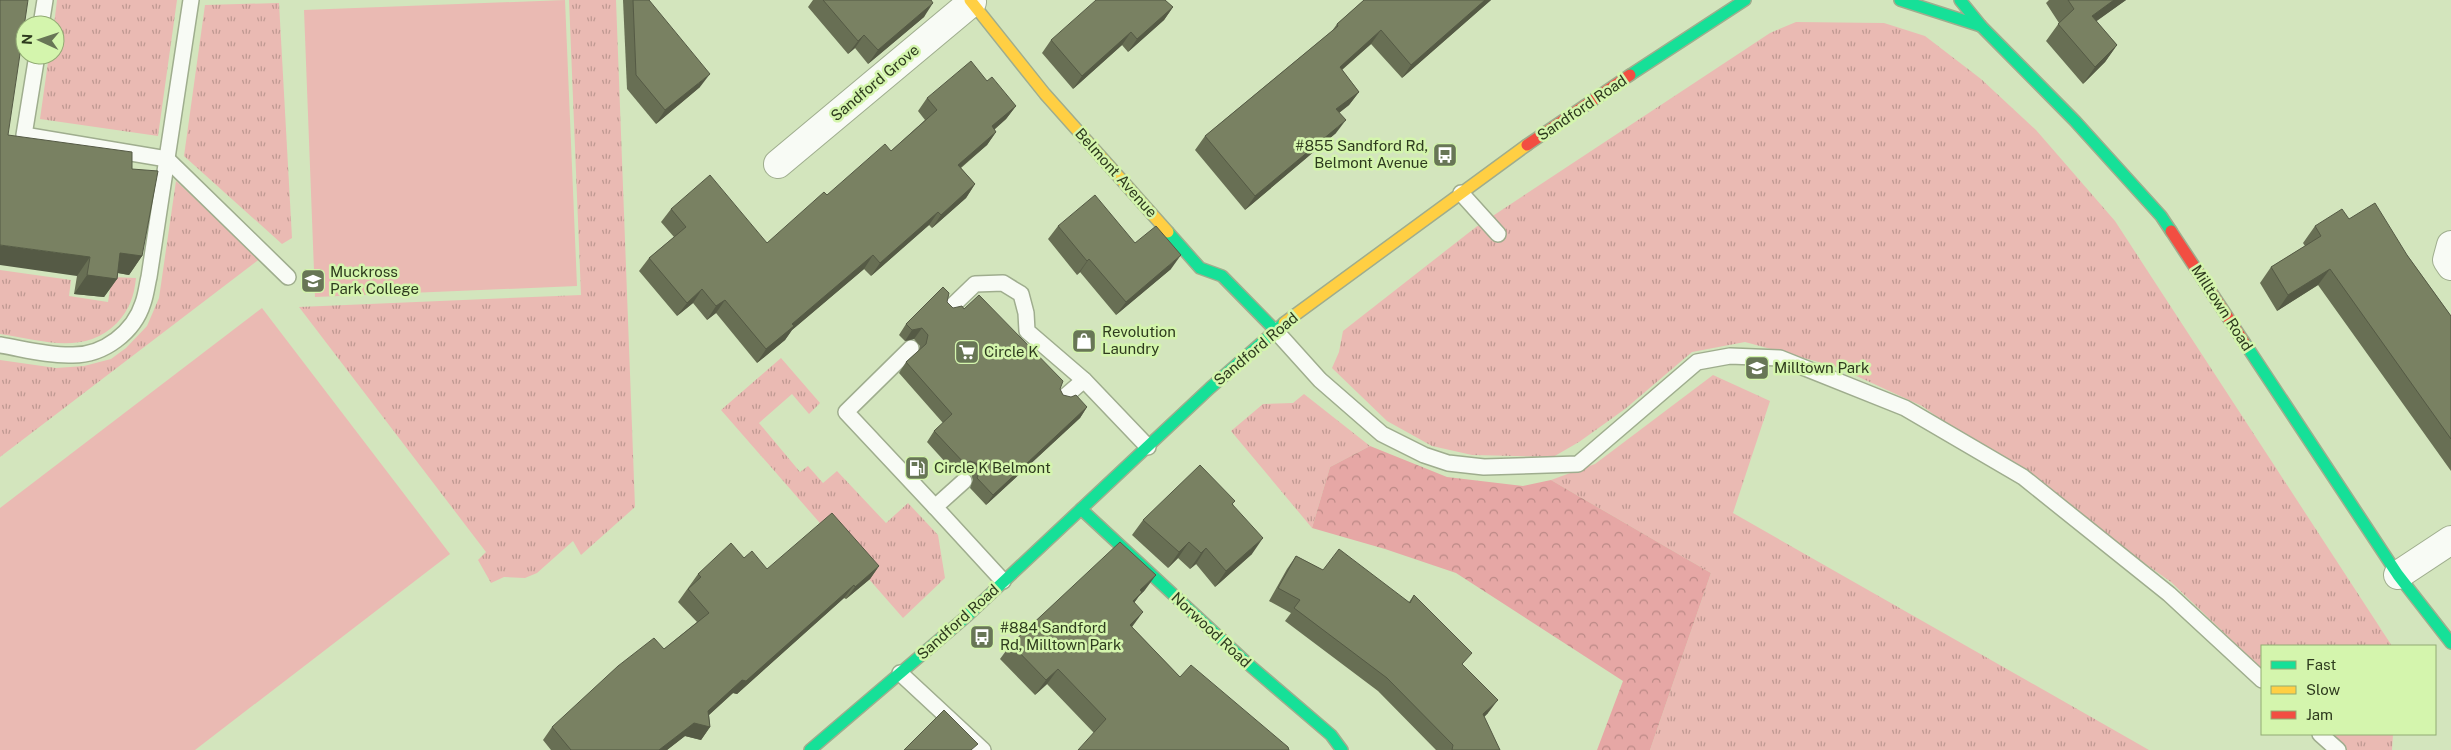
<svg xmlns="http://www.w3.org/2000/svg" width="2451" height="750" viewBox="0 0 2451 750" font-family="'Public Sans',sans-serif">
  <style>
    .grass { fill: url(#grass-tufts) }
    .forest { fill: url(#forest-crowns) }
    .green { fill: #eabab3 }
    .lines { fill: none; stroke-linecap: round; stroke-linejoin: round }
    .lane-casing { stroke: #9fad8e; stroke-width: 18 }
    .street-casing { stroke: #9fad8e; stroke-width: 30 }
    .fast-casing { stroke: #9fad8e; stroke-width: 14 }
    .slow-casing { stroke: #9fad8e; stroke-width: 14 }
    .jam-casing { stroke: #9fad8e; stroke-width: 14 }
    .lane { stroke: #f8fbf5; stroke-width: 15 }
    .street { stroke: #f8fbf5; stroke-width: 28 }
    .fast { stroke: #16e098; stroke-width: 11 }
    .slow { stroke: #ffcf43; stroke-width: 11 }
    .jam { stroke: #f24e42; stroke-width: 11 }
    .wall { fill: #686f54 }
    .shaded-wall { fill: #555a45 }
    .building { fill: #798162; stroke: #555a45 }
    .labels { text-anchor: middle; stroke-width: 5; stroke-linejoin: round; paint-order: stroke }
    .street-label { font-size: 15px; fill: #2e3b1e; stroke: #d4f5ad }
    .poi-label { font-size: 15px; fill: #2e3b1e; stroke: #d4f5ad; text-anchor: start }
  </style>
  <defs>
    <pattern id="grass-tufts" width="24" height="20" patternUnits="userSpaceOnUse" patternTransform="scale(1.25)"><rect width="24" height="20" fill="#eabab3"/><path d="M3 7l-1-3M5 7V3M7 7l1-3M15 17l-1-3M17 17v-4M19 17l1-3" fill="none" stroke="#be9891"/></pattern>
    <pattern id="forest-crowns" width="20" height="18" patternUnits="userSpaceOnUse" patternTransform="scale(1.25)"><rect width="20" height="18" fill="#e6a7a5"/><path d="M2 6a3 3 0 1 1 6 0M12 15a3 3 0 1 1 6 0" fill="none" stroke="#bb8986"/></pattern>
  </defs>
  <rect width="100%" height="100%" fill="#d3e5bd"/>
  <g class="grass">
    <path d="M57 0H177L158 136 40 119 49 55H55L54 25Z"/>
    <path d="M569 0H616L635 507 581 555 573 541 537 573 525 578 504 577 491 583 478 560 486 552 299 307 581 295Z"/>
    <path d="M279 3 292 238 282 244 184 156 205 5Z"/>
    <path d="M1796 22 1884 23 1925 36 1981 79 2036 130 2115 221 2392 646H2262V669L2171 582 1922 406 1837 367 1745 342 1692 352 1625 409 1579 442 1553 457 1472 455 1432 446 1387 421 1332 368 1339 352 1343 331 1476 227 1770 33Z"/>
    <path d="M176 181 261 258 0 457V360L56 368 84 366 111 359 126 348 147 326 159 298Z"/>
    <path d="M0 270 71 280 69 296 108 302 112 277 136 278C134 296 130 309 117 323 84 356 41 340 0 334Z"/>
    <path d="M781 358 820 403 809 414 792 394 759 423 800 472 808 466 823 483 837 471 886 523 908 503 938 535 945 578 903 618 721 410Z"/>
    <path d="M1713 375 1770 401 1733 513 2149 750H1650L1711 573 1551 480 1595 464Z"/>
    <path d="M1304 394 1370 446 1330 467 1312 528 1231 431 1263 404 1293 403Z"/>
    <path d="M2330 734H2393L2392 750H2347Z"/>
  </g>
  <path class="forest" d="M1370 446 1447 477 1523 486 1551 480 1711 573 1650 750H1597L1623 681 1456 573 1385 549 1312 528 1330 467Z"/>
  <g class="green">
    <path d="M565 0 577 286 315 297 304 10Z"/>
    <path d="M262 308 450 554 195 750H0V508Z"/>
  </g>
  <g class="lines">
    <defs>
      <g id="lane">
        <path d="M41 25 45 0"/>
        <path d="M37 55 24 135 167 159 288 277"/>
        <path d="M1461 193 1498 234"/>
        <path d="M948 310 975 284 1003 283 1021 294 1026 313 1027 331 1084 380"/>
        <path d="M1275 330 1320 380 1382 434 1424 455 1448 463 1484 467 1578 464 1697 362 1730 356 1780 358 1905 408 2023 477 2169 594 2262 680"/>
        <path d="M0 345C24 349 49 356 73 355 104 355 134 332 143 303 146 295 147 285 149 277L191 0"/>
        <path d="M911 348 846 412 935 507"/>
        <path d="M1062 399 1084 380 1148 447"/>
        <path d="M964 481 935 507 1003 581"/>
        <path d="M900 673 983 750"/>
        <path d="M2320 734 2338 750"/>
      </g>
      <g id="street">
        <path d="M778 164 972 2"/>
        <path d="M2451 245 2447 260 2451 266"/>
        <path d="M2398 575 2451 540"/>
      </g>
      <g id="fast">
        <path d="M1900 0 1981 26"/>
        <path d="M1960 0 1981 26 2075 121 2161 216 2171 231"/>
        <path d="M1630 75 1745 0"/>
        <path d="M1168 232 1200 268 1222 276 1275 330"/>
        <path d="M2244 342 2398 575 2451 643"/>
        <path d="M1081 509 1247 663 1331 735 1342 750"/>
        <path d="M810 750 967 616 1210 388 1284 323"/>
      </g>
      <g id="slow">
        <path d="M970 0 1045 94 1168 232"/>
        <path d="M1284 323 1527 145"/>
      </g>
      <g id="jam">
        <path d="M1527 145 1630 75"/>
        <path d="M2171 231 2244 342"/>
      </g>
    </defs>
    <use href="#lane" class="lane-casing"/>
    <use href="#street" class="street-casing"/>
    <use href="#fast" class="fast-casing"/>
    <use href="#slow" class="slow-casing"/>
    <use href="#jam" class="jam-casing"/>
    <use href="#lane" class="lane"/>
    <use href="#street" class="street"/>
    <use href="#fast" class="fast"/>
    <use href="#slow" class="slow"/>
    <use href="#jam" class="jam"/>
  </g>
  <g class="wall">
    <path d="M623 0H649L700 87 656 124 627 89Z"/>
    <path d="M813 0H931L924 17 868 64 855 48 848 54 808 7Z"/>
    <path d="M1364 0H1491L1402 78 1371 44 1342 70 1359 92 1349 105 1339 113 1336 133 1245 210 1195 150 1205 136 1332 31 1337 24Z"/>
    <path d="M2049 0H2126L2096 21 2117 45 2105 62 2083 84 2046 41 2059 23 2046 3Z"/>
    <path d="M1173 7 1164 20 1128 52 1122 45 1073 89 1042 53 1051 40Z"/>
    <path d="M987 81 1016 106 1006 119 994 130 996 132 987 145 961 168 975 184 966 198 932 228 929 225 871 276 864 269 792 330 785 340 757 363 716 313 707 320 693 303 677 316 639 271 649 258 674 237 661 222 671 209 767 243 827 195 891 151 925 120 918 111 927 98Z"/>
    <path d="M8 135 132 169 142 256 129 275 118 273 117 279 104 297 74 294 77 276Z"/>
    <path d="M2349 219 2407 255 2451 316V471L2318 285 2277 311 2260 283 2271 267 2305 246 2303 243 2315 226Z"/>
    <path d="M1058 226 1135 243 1171 269 1116 315 1080 272 1077 275 1048 239Z"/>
    <path d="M947 302 953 308 1060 389 1063 395 1087 407 1080 418 986 505 970 488 973 480 971 474 963 472 957 475 927 442 934 431 943 423 899 373 906 362 919 350 920 346 914 339 905 341 899 335 906 324Z"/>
    <path d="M1233 504 1252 554 1215 587 1196 564 1190 569 1178 558 1168 568 1132 535 1143 520Z"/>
    <path d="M1296 556 1323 570 1409 602 1414 595 1463 665 1488 713 1484 717 1500 750H1436L1378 691 1285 621 1291 613 1269 601 1287 569Z"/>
    <path d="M744 558 767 569 879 566 870 579 846 599 844 598 737 694 733 693 709 715 710 727 701 740 685 736 667 750H551L543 740 552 727 664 649 697 622 678 602 698 574Z"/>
    <path d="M1145 590 1139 596 1134 603 1132 627 1180 677 1288 747 1094 733 1047 684 1035 695 1000 659 1011 644Z"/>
  </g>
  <g class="shaded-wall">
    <path d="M1485 0H1491L1402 78 1411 65Z"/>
    <path d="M2114 0H2126L2080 33 2092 16Z"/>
    <path d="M933 3 924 17 868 64 878 50Z"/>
    <path d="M1173 7 1164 20 1128 52 1137 39Z"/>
    <path d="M1381 30 1371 44 1330 80 1340 67Z"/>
    <path d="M1131 32 1122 45 1073 89 1082 76Z"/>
    <path d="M864 35 855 48 848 54 858 41Z"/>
    <path d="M2117 45 2105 62 2083 84 2095 67Z"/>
    <path d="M710 74 700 87 656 124 665 110Z"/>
    <path d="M1359 92 1349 105 1326 123 1336 109Z"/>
    <path d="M1016 106 1006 119 982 140 992 126Z"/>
    <path d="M1346 120 1336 133 1245 210 1255 196Z"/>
    <path d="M996 132 987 145 948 178 958 165Z"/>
    <path d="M975 184 966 198 932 228 941 215Z"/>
    <path d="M938 212 929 225 871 276 880 263Z"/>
    <path d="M0 245 90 257 77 276 0 265Z"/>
    <path d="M120 253 142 256 129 275 107 271Z"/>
    <path d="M873 255 864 269 792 330 785 340 757 363 766 349 792 324Z"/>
    <path d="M1181 255 1171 269 1116 315 1126 302Z"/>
    <path d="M1089 259 1080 272 1077 275 1087 261Z"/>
    <path d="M2330 269 2318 285 2277 311 2288 295Z"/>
    <path d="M87 275 117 279 104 297 74 294Z"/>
    <path d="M702 289 693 303 677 316 687 303Z"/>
    <path d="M725 300 716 313 707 320 716 306Z"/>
    <path d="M922 328 914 339 905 341 912 330Z"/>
    <path d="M1087 407 1080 418 986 505 993 495Z"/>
    <path d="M970 461 978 464 971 474 963 472 957 475 965 464Z"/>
    <path d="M1263 538 1252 554 1215 587 1226 571Z"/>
    <path d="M1189 542 1178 558 1168 568 1179 552Z"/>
    <path d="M1206 548 1196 564 1190 569 1201 553Z"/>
    <path d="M879 566 870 579 846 599 855 587Z"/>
    <path d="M1156 575 1145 590 1139 596 1131 607 1122 616 1140 590Z"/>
    <path d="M854 585 844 598 737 694 733 693 699 724 708 711 742 680Z"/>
    <path d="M1143 612 1132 627 1130 625Z"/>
    <path d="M1058 669 1047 684 1035 695 1046 680Z"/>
    <path d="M1498 700 1488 713 1474 727 1483 714Z"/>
    <path d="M694 723 710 727 701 740 685 736 667 750H659Z"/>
  </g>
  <g class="building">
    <path d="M0 0H28L8 135 132 152V169L158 171 142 256 120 253 117 279 87 275 90 257 0 245Z"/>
    <path d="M633 0H649L710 74 665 110 636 75Z"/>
    <path d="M823 0H931L933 3 878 50 864 35 858 41Z"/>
    <path d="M1096 0H1165L1173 7 1137 39 1131 32 1082 76 1051 40Z"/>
    <path d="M1364 0H1485L1411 65 1381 30 1340 67 1359 92 1336 109 1346 120 1255 196 1205 136 1338 26 1337 24Z"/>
    <path d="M2068 0H2114L2092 16 2117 45 2095 67 2058 24 2074 9Z"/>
    <path d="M971 61 987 81 992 77 1016 106 992 126 996 132 958 165 975 184 941 215 938 212 880 263 873 255 792 324 794 326 766 349 725 300 716 306 702 289 687 303 649 258 686 227 671 209 710 175 767 243 824 192 827 195 885 144 891 151 937 110 927 98Z"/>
    <path d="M1095 195 1135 243 1156 226 1181 255 1126 302 1089 259 1087 261 1058 226Z"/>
    <path d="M2375 203 2407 255 2451 316V439L2330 269 2288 295 2271 267 2321 236 2315 226 2342 209 2349 219Z"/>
    <path d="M943 287 949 293 947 302 953 308 962 306 964 309 979 295 1063 381 1060 389 1063 395 1071 397 1076 395 1087 407 993 495 977 478 981 469 978 464 970 461 965 464 934 431 952 414 906 362 926 344 928 335 922 328 912 330 906 324Z"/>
    <path d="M1200 465 1235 501 1232 504 1263 538 1226 571 1206 548 1201 553 1189 542 1179 552 1143 520Z"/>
    <path d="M832 513 879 566 855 587 854 585 746 681 742 680 708 711 710 727 694 723 659 750H571L552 727 618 666 654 638 664 649 709 613 688 589 701 577 698 574 731 543 744 558 752 551 767 569Z"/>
    <path d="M1120 542 1156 575 1140 590 1142 592 1133 601 1143 612 1130 625 1180 677 1191 665 1288 747 1289 750H1078L1106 719 1058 669 1046 680 1011 644Z"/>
    <path d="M1339 549 1410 603 1414 595 1472 653 1462 664 1498 700 1483 714 1500 750H1452L1453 745 1387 678 1294 608 1300 600 1278 588 1296 556 1323 570Z"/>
    <path d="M944 710 978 744 971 750H904Z"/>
  </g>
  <defs>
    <symbol id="bus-square" viewBox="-11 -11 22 22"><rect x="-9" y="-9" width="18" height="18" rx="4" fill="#687656" stroke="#d4f5ad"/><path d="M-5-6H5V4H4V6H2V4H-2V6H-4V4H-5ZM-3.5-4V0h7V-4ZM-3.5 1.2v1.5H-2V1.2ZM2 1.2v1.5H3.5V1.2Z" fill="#fff"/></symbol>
    <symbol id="school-square" viewBox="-11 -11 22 22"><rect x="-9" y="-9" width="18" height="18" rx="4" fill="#687656" stroke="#d4f5ad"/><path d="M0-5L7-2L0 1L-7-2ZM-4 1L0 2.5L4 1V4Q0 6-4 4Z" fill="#fff"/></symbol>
    <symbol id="shop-square" viewBox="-11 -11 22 22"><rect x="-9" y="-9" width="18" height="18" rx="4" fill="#687656" stroke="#d4f5ad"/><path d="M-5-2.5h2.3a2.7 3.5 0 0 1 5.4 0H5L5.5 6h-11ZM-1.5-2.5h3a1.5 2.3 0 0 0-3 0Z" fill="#fff"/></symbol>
    <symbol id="supermarket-square" viewBox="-11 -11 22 22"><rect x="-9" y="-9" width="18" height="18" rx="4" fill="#687656" stroke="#d4f5ad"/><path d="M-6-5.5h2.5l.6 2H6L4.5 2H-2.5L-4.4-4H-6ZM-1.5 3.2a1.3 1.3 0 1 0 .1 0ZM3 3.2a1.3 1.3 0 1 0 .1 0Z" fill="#fff"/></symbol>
    <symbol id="fuel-square" viewBox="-11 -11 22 22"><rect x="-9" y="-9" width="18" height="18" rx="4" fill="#687656" stroke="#d4f5ad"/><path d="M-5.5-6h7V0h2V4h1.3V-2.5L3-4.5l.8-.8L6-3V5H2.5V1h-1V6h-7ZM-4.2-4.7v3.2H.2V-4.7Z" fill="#fff"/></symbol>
  </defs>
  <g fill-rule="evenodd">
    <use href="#bus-square" x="1431" y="141" width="28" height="28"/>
    <use href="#school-square" x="299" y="267" width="28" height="28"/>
    <use href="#shop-square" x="1070" y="327" width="28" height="28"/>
    <use href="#supermarket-square" x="953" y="338" width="28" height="28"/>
    <use href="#school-square" x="1743" y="354" width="28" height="28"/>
    <use href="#fuel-square" x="903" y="454" width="28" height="28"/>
    <use href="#bus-square" x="968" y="623" width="28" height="28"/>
  </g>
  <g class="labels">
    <g class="street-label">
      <text transform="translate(875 83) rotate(-40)" y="5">Sandford Grove</text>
      <text transform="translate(1582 108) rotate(-34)" y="5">Sandford Road</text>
      <text transform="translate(1116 173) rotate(48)" y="5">Belmont Avenue</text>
      <text transform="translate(2222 308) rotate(57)" y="5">Milltown Road</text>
      <text transform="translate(1256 349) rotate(-40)" y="5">Sandford Road</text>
      <text transform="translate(958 622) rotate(-42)" y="5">Sandford Road</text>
      <text transform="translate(1211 630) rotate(43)" y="5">Norwood Road</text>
    </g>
    <g class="poi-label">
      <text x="1428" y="151" text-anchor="end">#855 Sandford Rd,<tspan x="1428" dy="17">Belmont Avenue</tspan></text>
      <text x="330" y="277">Muckross<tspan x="330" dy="17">Park College</tspan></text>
      <text x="1102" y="337">Revolution<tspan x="1102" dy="17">Laundry</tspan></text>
      <text x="984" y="357">Circle K</text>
      <text x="1774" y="373">Milltown Park</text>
      <text x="934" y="473">Circle K Belmont</text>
      <text x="1000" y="633">#884 Sandford<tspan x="1000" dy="17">Rd, Milltown Park</tspan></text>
    </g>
  </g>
  <rect x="2261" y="645" width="175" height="90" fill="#d4f5ad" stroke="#92ab74"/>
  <rect x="2271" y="661" width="25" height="8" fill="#16e098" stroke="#92ab74"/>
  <text x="2306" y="670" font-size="15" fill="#2e3b1e">Fast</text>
  <rect x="2271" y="686" width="25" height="8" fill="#ffcf43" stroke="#92ab74"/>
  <text x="2306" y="695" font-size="15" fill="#2e3b1e">Slow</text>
  <rect x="2271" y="711" width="25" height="8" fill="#f24e42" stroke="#92ab74"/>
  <text x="2306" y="720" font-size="15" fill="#2e3b1e">Jam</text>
  <g transform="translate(40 40) rotate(273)"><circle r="24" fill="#d4f5ad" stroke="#92ab74"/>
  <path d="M0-4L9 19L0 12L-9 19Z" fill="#687656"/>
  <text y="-8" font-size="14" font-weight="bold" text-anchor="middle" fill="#2e3b1e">N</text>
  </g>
</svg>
